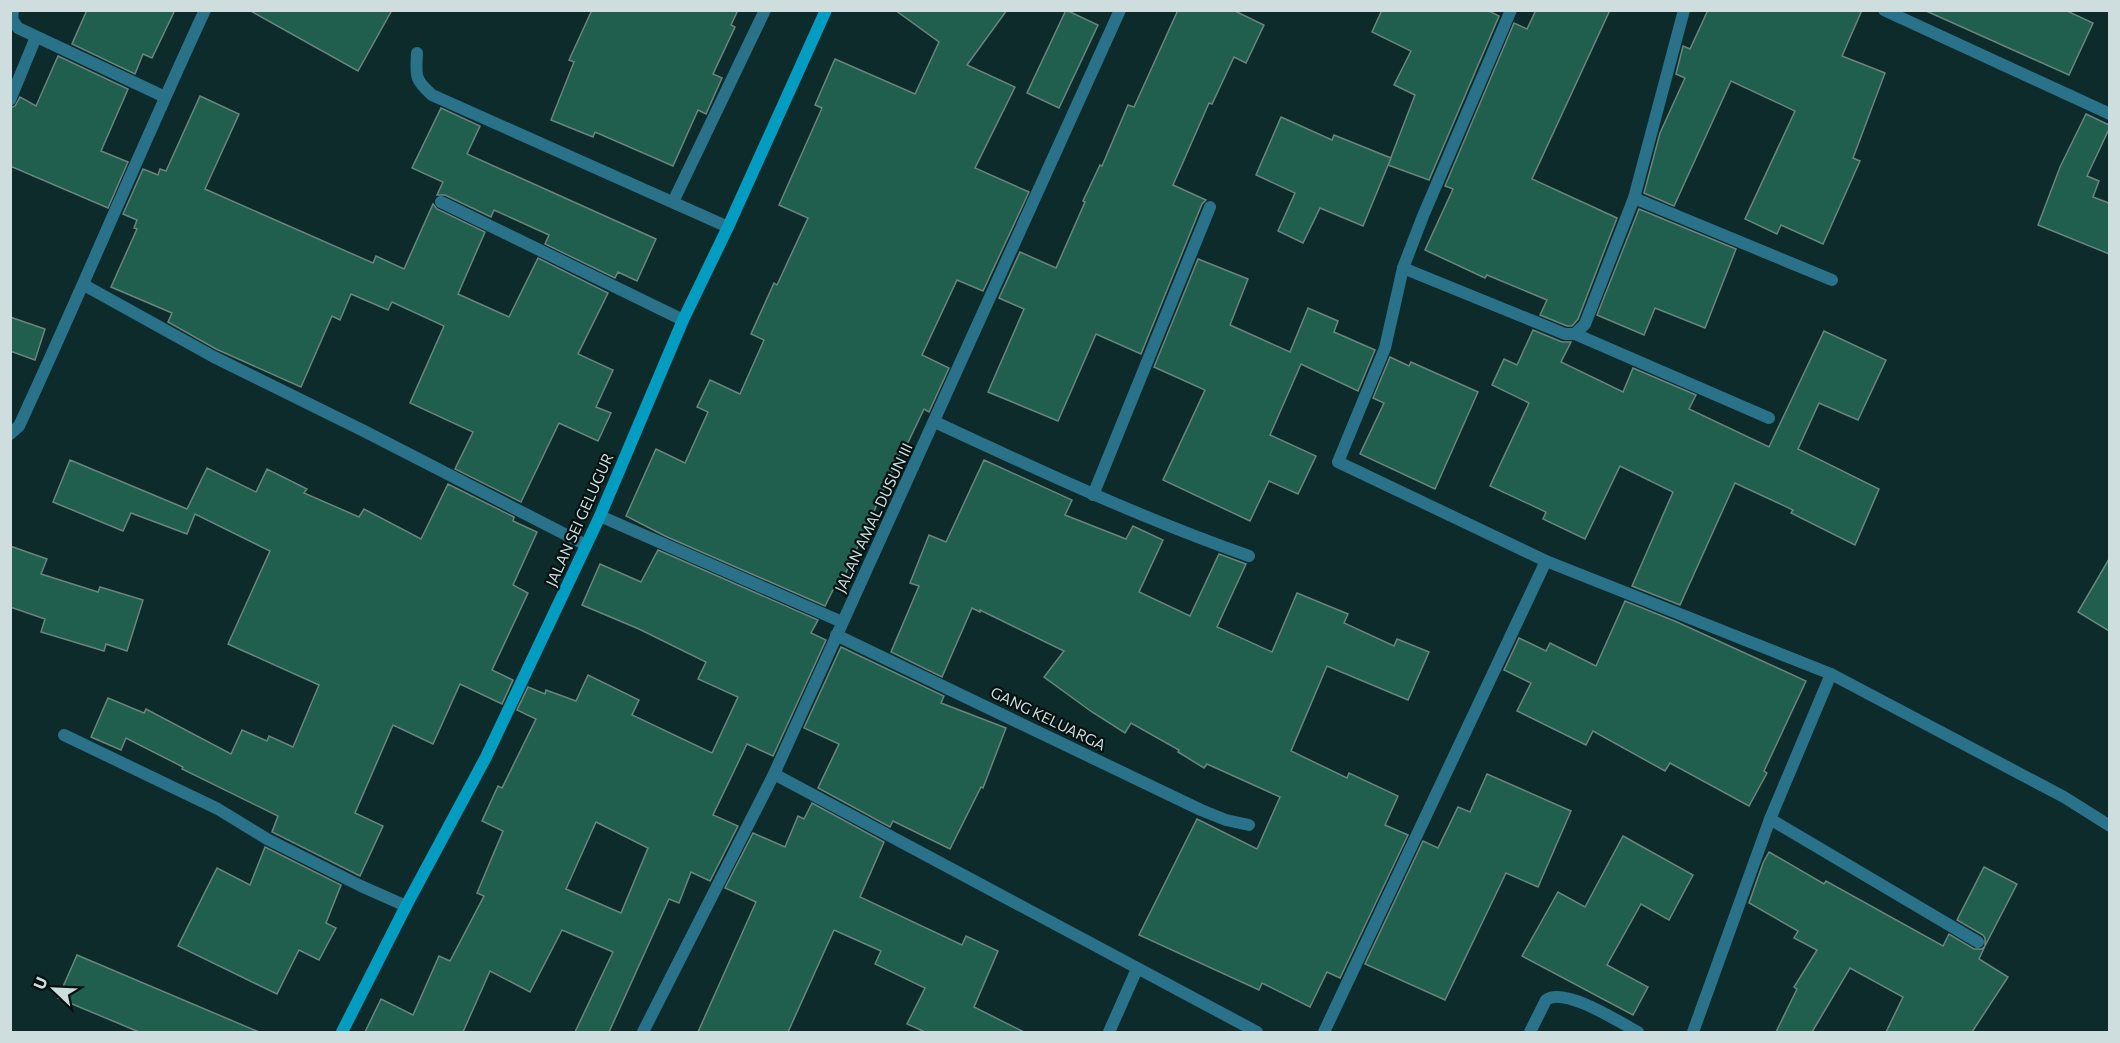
<svg xmlns="http://www.w3.org/2000/svg" width="2120" height="1043" viewBox="0 0 2120 1043" font-family="Commissioner,sans-serif">
  <style>
    .building { fill: #205e4e; stroke: #6a857d; stroke-width: 1.5; fill-rule: evenodd }
    .lines { fill: none; stroke-linecap: round; stroke-linejoin: round }
    .lane { stroke: #2a7289; stroke-width: 12 }
    .street { stroke: #2a7289; stroke-width: 12 }
    .secondary { stroke: #049dc2; stroke-width: 12 }
    .labels { text-anchor: middle; stroke-width: 4.5; stroke-linejoin: round; paint-order: stroke }
    .street-label { font-size: 15px; fill: #cedede; stroke: #061111 }
  </style>
  <rect width="100%" height="100%" fill="#0e2b2b"/>
  <g class="building">
    <path d="M87 10H175L152 58 143 54 135 74 72 44Z"/>
    <path d="M249 10H392L358 71Z"/>
    <path d="M592 10H738L731 25 735 27 713 74 722 78 706 114 698 110 673 166 595 132 593 137 551 120 574 62 569 60Z"/>
    <path d="M895 10H1007L967 65 1015 87 975 168 1029 192 983 291 957 280 922 355 949 368 929 412 924 409 903 453 901 452 838 590 834 588 825 606 665 536 626 516 656 449 685 463 708 412 697 407 710 380 740 394 764 340 751 334 774 283 777 285 808 218 779 205 822 108 815 105 835 59 915 94 939 42Z"/>
    <path d="M1066 10 1098 25 1059 108 1027 93Z"/>
    <path d="M1178 10H1233L1264 25 1246 63 1234 57 1212 104 1209 103 1173 185 1206 200 1202 204 1141 354 1096 334 1058 421 988 392 1024 309 999 298 1020 252 1056 268 1085 202 1083 201 1100 165 1102 166 1128 105 1134 107Z"/>
    <path d="M1382 10H1487L1499 16 1429 180 1388 165 1415 95 1394 85 1411 51 1372 32Z"/>
    <path d="M1536 10H1610L1532 179 1617 218 1578 319 1572 326H1567L1540 315 1547 300 1487 275 1485 278 1425 250 1453 189 1445 186 1514 23 1527 29Z"/>
    <path d="M1708 10H1862L1842 56 1885 73 1853 158 1860 161 1823 244 1781 225 1777 234 1745 219 1795 111 1731 81 1674 206 1644 193 1660 133 1685 78 1676 74 1683 46 1690 49Z"/>
    <path d="M1924 10H2065L2093 23 2069 75Z"/>
    <path d="M58 56 128 89 101 151 128 162 108 208 10 166V108L15 106 20 97 36 106Z"/>
    <path d="M200 96 239 114 205 189 373 263 376 256 404 269 433 204 437 209 485 232 458 294 509 317 538 258 608 293 578 354 613 370 596 407 611 413 598 441 559 423 521 502 455 469 473 432 410 403 444 326 392 302 388 310 351 294 340 320 332 316 301 387 216 349 168 322 172 313 111 287 137 229 134 228 137 220 123 214 143 169 158 175 160 169 166 171Z"/>
    <path d="M441 108 480 126 467 154 656 239 637 281 618 272 615 278 545 244 549 235 494 210 491 217 445 195H437L443 182 412 168Z"/>
    <path d="M2086 114 2109 125V129L2087 176 2099 181 2093 197 2109 203V254L2038 225 2060 167Z"/>
    <path d="M1281 117 1332 140 1334 135 1391 158 1363 226 1320 208 1303 243 1278 231 1295 193 1256 175Z"/>
    <path d="M1639 209 1736 249 1705 328 1655 308 1644 335 1597 315Z"/>
    <path d="M1198 259 1248 279 1230 325 1290 352 1308 308 1338 321 1334 332 1375 350 1358 391 1301 364 1270 435 1316 456 1298 494 1269 481 1250 521 1163 480 1205 390 1154 367Z"/>
    <path d="M10 317 45 329 35 360 10 351Z"/>
    <path d="M1533 330 1562 342H1571L1561 362 1623 392 1633 368 1696 395 1689 409 1769 447 1824 331 1886 360 1858 420 1819 403 1798 449 1879 489 1855 545 1791 513 1793 510 1735 483 1680 605 1632 586 1673 492 1620 466 1585 539 1543 519 1546 512 1490 486 1529 403 1492 385 1504 359 1517 365Z"/>
    <path d="M1390 357 1409 366 1411 362 1478 392 1435 489 1360 454 1384 403 1373 398Z"/>
    <path d="M70 460 187 509 207 468 256 492 267 469 307 489 304 493 359 517 364 509 421 539 448 484 514 517 513 521 537 532 513 585 528 593 492 670 513 680 502 704 460 684 433 744 393 725 355 813 383 826 360 876 272 832 278 816 182 769 183 767 126 738 121 750 91 737 108 698 144 713 146 709 231 754 242 730 267 741 269 736 293 747 319 685 228 644 270 551 195 514 187 534 131 513 123 531 53 502Z"/>
    <path d="M984 460 1072 500 1065 515 1126 539 1133 526 1163 540 1139 592 1190 616 1219 554 1246 564 1217 627 1272 652 1297 593 1348 614 1344 623 1394 646 1397 639 1429 652 1408 700 1327 666 1291 751 1347 778 1349 773 1398 796 1385 825 1408 835 1340 978 1327 972 1310 1007 1262 983 1259 990 1139 935 1197 819 1257 849 1280 797 1207 764 1204 768 1178 752 1179 750 1131 723 1125 733 1092 712 1044 677 1064 651 980 610V612L972 608 942 677 891 652 919 586 910 583 929 535 946 542Z"/>
    <path d="M10 546 47 559 41 574 98 592 100 587 143 600 127 651 106 644 104 651 41 632 45 619 10 607Z"/>
    <path d="M658 550 818 620 811 633 826 640 773 756 747 744 713 815 738 826 710 881 691 872 679 903 669 899 609 1032H575L613 952 562 930 530 992 490 971 463 1032H365L381 999 413 1015 439 956 450 961 484 896 477 893 503 831 482 821 498 786 502 788 536 719 517 710 528 687 545 694 546 690 576 701 588 675 639 700 632 715 712 753 738 697 698 679 706 662 639 629 582 605 600 564 641 582ZM596 822 648 848 621 913 566 889Z"/>
    <path d="M2109 559V631L2078 612Z"/>
    <path d="M1625 601 1677 622 1806 681 1764 771 1767 773 1749 806 1670 763 1665 771 1593 731 1586 745 1517 711 1531 683 1504 670 1519 638 1546 651 1550 643 1596 666Z"/>
    <path d="M841 647 944 696 941 703 1006 728 983 788 981 787 950 849 893 821 890 827 818 788 839 744 804 728Z"/>
    <path d="M1487 774 1571 811 1538 887 1506 873 1445 1000 1365 964 1423 841 1438 848 1458 807 1470 812Z"/>
    <path d="M812 803 884 842 860 897 962 945 966 936 998 951 974 1007 1024 1032H925L907 1024 925 988 875 964 881 951 834 930 788 1032H698L756 902 725 888 753 833 785 847 798 816 804 819Z"/>
    <path d="M1623 836 1693 875 1669 920 1641 904 1607 965 1648 987 1633 1015 1522 956 1558 892 1585 907Z"/>
    <path d="M265 847 341 885 326 923 336 928 319 960 299 950 277 994 178 946 217 868 250 885Z"/>
    <path d="M1769 852 1824 884 1826 881 1943 946 1949 934 1974 949H1982L1985 946 1979 959 2008 977 1972 1032H1886L1903 997 1850 968 1812 1032H1776L1797 989 1794 987 1817 950 1794 938 1798 931 1749 903 1763 863Z"/>
    <path d="M1984 867 2017 884 1985 946V938L1983 935 1957 920Z"/>
    <path d="M77 955 259 1032H139L58 998Z"/>
  </g>
  <g class="lines">
    <path class="lane" d="M441 202 683 320"/>
    <g class="street">
      <path d="M13 10 12 19 18 28 165 97"/>
      <path d="M1511 10 1423 216 1403 268 1385 348 1338 462 1546 561 1831 674 2064 797 2110 826"/>
      <path d="M1884 10 2110 114"/>
      <path d="M417 53C416 76 414 79 432 95L728 227"/>
      <path d="M10 100 36 37"/>
      <path d="M1634 198 1832 280"/>
      <path d="M673 202 765 10"/>
      <path d="M1403 268 1565 334H1575L1769 418"/>
      <path d="M84 285 214 357 364 431 586 545"/>
      <path d="M1575 334 1585 324 1634 198 1684 10"/>
      <path d="M935 422C1038 470 1141 518 1249 556"/>
      <path d="M10 434 19 426C83 288 141 148 205 10"/>
      <path d="M1093 495 1210 207"/>
      <path d="M600 516 842 622"/>
      <path d="M836 635 1201 810 1226 820 1249 825"/>
      <path d="M64 735 218 809 267 839 361 886 406 906"/>
      <path d="M774 774 1257 1032"/>
      <path d="M1770 819 1831 674"/>
      <path d="M643 1032 774 774 1120 10"/>
      <path d="M1109 1032 1137 969"/>
      <path d="M1324 1032 1546 561"/>
      <path d="M1530 1032 1546 1000C1564 986 1619 1022 1638 1032"/>
      <path d="M1693 1032 1770 819 1978 942"/>
    </g>
    <path class="secondary" d="M342 1032 406 906 486 757 600 516 683 320 728 227 826 10"/>
  </g>
  <g class="labels">
    <g class="street-label">
      <text transform="translate(874 518) rotate(-65)" y="5">JALAN AMAL DUSUN III</text>
      <text transform="translate(580 520) rotate(-66)" y="5">JALAN SEI GELUGUR</text>
      <text transform="translate(1048 719) rotate(26)" y="5">GANG KELUARGA</text>
    </g>
  </g>
  <rect width="2120" height="1043" fill="none" stroke="#cedede" stroke-width="24"/>
  <g transform="translate(54 989) rotate(293)" stroke="#061111" stroke-width="4.5" paint-order="stroke">
  <path d="M0-4.5L10 22L0 15L-10 22Z" fill="#cedede"/>
  <text y="-9" font-size="16" font-weight="bold" text-anchor="middle" fill="#cedede">U</text>
  </g>
</svg>
